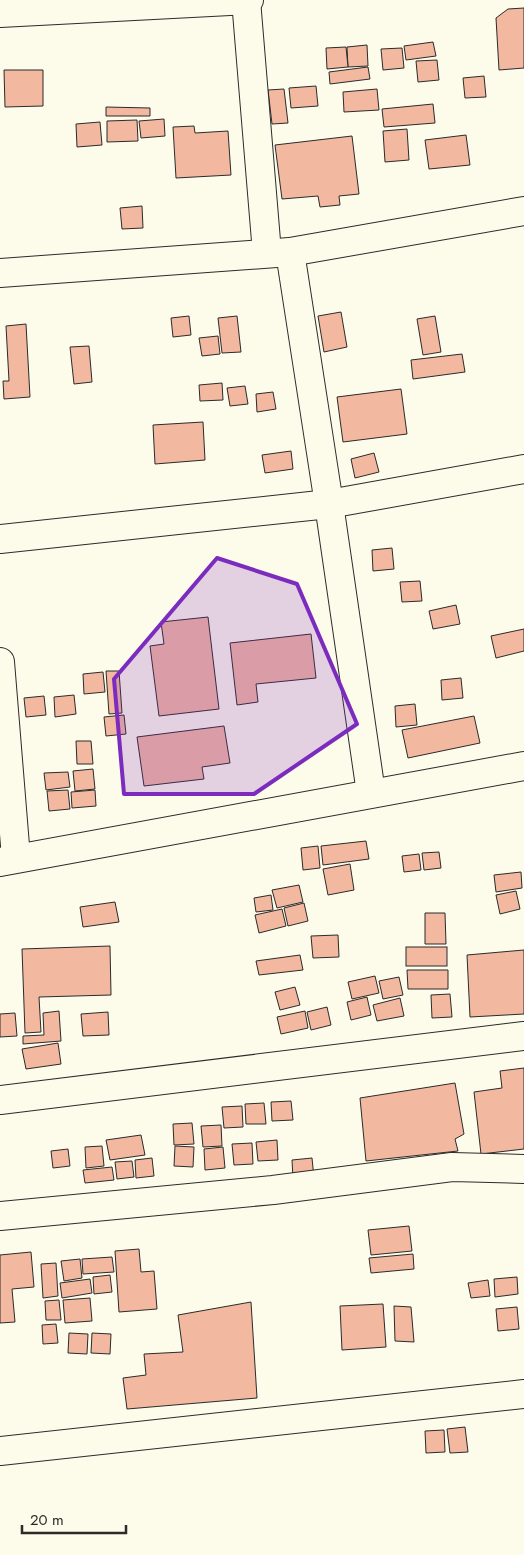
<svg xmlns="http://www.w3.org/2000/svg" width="524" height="1555" viewBox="0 0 524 1555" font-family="Jost,sans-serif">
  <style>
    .building { fill: #f2b8a0; stroke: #2b2b2b }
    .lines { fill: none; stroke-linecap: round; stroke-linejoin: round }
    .minor-casing { stroke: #2b2b2b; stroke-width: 30 }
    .minor { stroke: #fdfbea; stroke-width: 28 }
    .marked { fill: #7b2cbf; fill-opacity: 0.2; stroke: #7b2cbf; stroke-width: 4; stroke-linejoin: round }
  </style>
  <rect width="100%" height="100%" fill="#fdfbea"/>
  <g class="building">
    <path d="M524 8V68L499 70 496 18 508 9Z"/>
    <path d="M433 42 436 56 406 60 404 46Z"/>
    <path d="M367 45 368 66 348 67 347 47Z"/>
    <path d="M346 47 348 67 327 69 326 48Z"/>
    <path d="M402 48 404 68 383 70 381 49Z"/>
    <path d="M437 60 439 80 418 82 416 61Z"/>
    <path d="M368 67 370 79 330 84 329 72Z"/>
    <path d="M4 70H43V106L5 107Z"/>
    <path d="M484 76 486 97 465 98 463 78Z"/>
    <path d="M316 86 318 106 291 108 289 88Z"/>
    <path d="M284 89 288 123 272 124 268 90Z"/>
    <path d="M377 89 379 110 344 112 343 92Z"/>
    <path d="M433 104 435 123 384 127 382 109Z"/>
    <path d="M106 107 150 108V116H106Z"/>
    <path d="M164 119 165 136 141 138 139 121Z"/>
    <path d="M137 120 138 141 107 142V121Z"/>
    <path d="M100 122 102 145 77 147 76 124Z"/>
    <path d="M194 126 195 133 228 131 231 175 176 178 173 127Z"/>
    <path d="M407 129 409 160 385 162 383 131Z"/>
    <path d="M466 135 470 165 429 169 425 140Z"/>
    <path d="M352 136 359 194 339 196 340 205 320 207 318 196 282 199 275 145Z"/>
    <path d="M142 206 143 228 122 229 120 208Z"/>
    <path d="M341 312 347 347 324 352 318 316Z"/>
    <path d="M189 316 191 335 173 337 171 318Z"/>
    <path d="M237 316 241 352 222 353 218 318Z"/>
    <path d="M435 316 441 352 423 355 417 319Z"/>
    <path d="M26 324 30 397 4 399 3 381H9L6 326Z"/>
    <path d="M218 336 220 354 202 356 199 338Z"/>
    <path d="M89 346 92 382 74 384 70 347Z"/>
    <path d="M462 354 465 372 413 379 411 360Z"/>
    <path d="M222 383 223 400 200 401 199 385Z"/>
    <path d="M245 386 248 404 230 406 227 388Z"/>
    <path d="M401 389 407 434 343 442 337 397Z"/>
    <path d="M273 392 276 409 257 412 256 394Z"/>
    <path d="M203 422 205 460 155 464 153 425Z"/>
    <path d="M291 451 293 469 265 473 262 455Z"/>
    <path d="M374 453 379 472 355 478 351 459Z"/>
    <path d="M392 548 394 569 373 571 372 550Z"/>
    <path d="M420 581 422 601 402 602 400 582Z"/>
    <path d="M456 605 460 624 433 629 429 611Z"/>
    <path d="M208 617 219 709 159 716 150 646 164 644 161 622Z"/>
    <path d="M524 629V651L496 658 491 636Z"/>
    <path d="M311 634 316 678 256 684 258 702 237 705 230 643Z"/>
    <path d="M106 671H119L122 713 109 714Z"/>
    <path d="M103 672 105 692 84 694 83 674Z"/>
    <path d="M461 678 463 698 442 700 441 680Z"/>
    <path d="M74 695 76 714 55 717 54 697Z"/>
    <path d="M44 696 46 715 26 717 24 698Z"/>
    <path d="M415 704 417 725 396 727 395 706Z"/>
    <path d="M124 715 126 734 106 736 104 717Z"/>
    <path d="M474 716 480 743 408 758 402 730Z"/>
    <path d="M224 726 230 763 202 767 204 779 144 786 137 737Z"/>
    <path d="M76 741H91L93 764H77Z"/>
    <path d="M93 769 95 789 75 791 73 771Z"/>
    <path d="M68 772 70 787 46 790 44 773Z"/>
    <path d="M68 790 70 809 49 811 47 791Z"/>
    <path d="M95 790 96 806 72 808 71 792Z"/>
    <path d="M366 841 369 859 323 865 321 846Z"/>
    <path d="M318 846 320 868 303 870 301 848Z"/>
    <path d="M439 852 441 868 424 870 422 853Z"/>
    <path d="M419 854 421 870 404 872 402 856Z"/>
    <path d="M350 864 354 890 328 895 323 869Z"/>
    <path d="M521 872 522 888 496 892 494 875Z"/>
    <path d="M299 885 303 902 277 908 272 890Z"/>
    <path d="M516 891 520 909 500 914 496 895Z"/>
    <path d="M271 895 273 910 256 912 254 898Z"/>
    <path d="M115 902 119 922 83 927 80 907Z"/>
    <path d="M304 903 308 921 288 926 284 908Z"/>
    <path d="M282 909 286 926 259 933 255 915Z"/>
    <path d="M425 913H445L446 944H425Z"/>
    <path d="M338 935 339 957 313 958 311 936Z"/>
    <path d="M110 946 111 995 39 997 41 1032 25 1033 22 949Z"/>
    <rect x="406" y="947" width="41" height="19"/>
    <path d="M524 950V1014L470 1017 467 955Z"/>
    <path d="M300 955 303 970 259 975 256 961Z"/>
    <path d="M407 970H448V989H408Z"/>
    <path d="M375 976 379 993 352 999 348 982Z"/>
    <path d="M399 977 403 995 383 999 379 981Z"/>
    <path d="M295 987 300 1005 280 1010 275 992Z"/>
    <path d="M450 994 452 1017 432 1018 431 995Z"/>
    <path d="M367 997 371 1015 351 1020 347 1002Z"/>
    <path d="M400 998 404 1016 377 1021 373 1005Z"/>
    <path d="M327 1007 331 1025 311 1030 307 1012Z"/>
    <path d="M59 1011 61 1041 23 1044V1036L44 1035 43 1013Z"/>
    <path d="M305 1011 308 1028 281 1034 277 1017Z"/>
    <path d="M108 1012 109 1035 83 1036 81 1014Z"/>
    <path d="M15 1013 17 1036 0 1037V1014Z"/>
    <path d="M58 1043 61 1064 26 1069 22 1049Z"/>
    <path d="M524 1068V1149L481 1154 474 1092 502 1088 500 1071Z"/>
    <path d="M455 1083 464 1134 455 1139 458 1151 366 1161 360 1098Z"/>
    <path d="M291 1101 293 1120 272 1121 271 1102Z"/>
    <path d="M264 1103 266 1124H246L245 1104Z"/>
    <path d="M242 1106 243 1127 224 1128 222 1107Z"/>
    <path d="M192 1123 194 1144 174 1145 173 1124Z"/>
    <path d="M221 1125 222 1146 203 1147 201 1126Z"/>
    <path d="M141 1135 145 1155 110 1160 106 1140Z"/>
    <path d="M277 1140 278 1160 258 1161 256 1142Z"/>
    <path d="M252 1143 253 1164 234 1165 232 1144Z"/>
    <path d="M102 1146 104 1166 86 1168 85 1147Z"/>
    <path d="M175 1146 194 1147 193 1167 174 1166Z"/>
    <path d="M223 1147 225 1168 205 1170 204 1149Z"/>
    <path d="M68 1149 70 1166 53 1168 51 1151Z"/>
    <path d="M152 1158 154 1176 136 1178 135 1160Z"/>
    <path d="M312 1158 314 1178 293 1179 292 1160Z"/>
    <path d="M132 1161 134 1177 117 1179 115 1162Z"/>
    <path d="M112 1167 114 1180 85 1183 83 1170Z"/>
    <path d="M409 1226 412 1251 371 1255 368 1230Z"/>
    <path d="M139 1249 141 1272 154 1271 157 1309 119 1312 115 1251Z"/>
    <path d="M31 1252 34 1287 12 1289 15 1322 0 1323V1255Z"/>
    <path d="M413 1254 414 1269 371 1273 369 1258Z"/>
    <path d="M112 1257 114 1272 83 1274 82 1259Z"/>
    <path d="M80 1259 82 1278 64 1281 61 1261Z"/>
    <path d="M56 1263 58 1296 43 1298 41 1264Z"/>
    <path d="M110 1275 112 1292 94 1294 93 1277Z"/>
    <path d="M517 1277 518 1294 495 1297 494 1279Z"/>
    <path d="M90 1279 92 1293 62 1298 60 1283Z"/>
    <path d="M488 1280 490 1296 471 1298 468 1283Z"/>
    <path d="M90 1298 92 1321 65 1323 63 1300Z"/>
    <path d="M59 1300 61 1320H46L45 1301Z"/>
    <path d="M251 1302 257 1398 127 1409 123 1378 146 1375 144 1354 183 1352 178 1315Z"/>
    <path d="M383 1304 386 1347 342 1350 340 1306Z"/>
    <path d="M394 1306 411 1307 414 1342 395 1341Z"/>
    <path d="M517 1307 519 1329 498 1331 496 1309Z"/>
    <path d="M56 1324 58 1343 43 1344 42 1325Z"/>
    <path d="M69 1333 88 1334 87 1354 68 1353Z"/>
    <path d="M92 1333 111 1334 110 1354 91 1353Z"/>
    <path d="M465 1427 468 1452 450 1453 447 1429Z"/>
    <path d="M444 1430 445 1452 426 1453 425 1431Z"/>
  </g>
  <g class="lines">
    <defs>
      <g id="minor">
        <path d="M246 0 267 253"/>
        <path d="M0 13 249 0"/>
        <path d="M290 252 329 504 371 793"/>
        <path d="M0 273 290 252 524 211"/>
        <path d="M0 539 329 504 524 469"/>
        <path d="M0 662 16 858"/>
        <path d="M0 862 524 766"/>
        <path d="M0 1100 524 1036"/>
        <path d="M0 1216 273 1190 452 1167 524 1169"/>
        <path d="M0 1451 524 1394"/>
      </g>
    </defs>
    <use href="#minor" class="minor-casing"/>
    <use href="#minor" class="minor"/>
  </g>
  <path class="marked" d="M217 558 297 584 357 724 254 794H124L114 679Z"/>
  <path d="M22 1525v8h104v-8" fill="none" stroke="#2b2b2b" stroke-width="2.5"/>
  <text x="30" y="1525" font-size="15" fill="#2b2b2b" stroke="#fdfbea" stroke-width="4" paint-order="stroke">20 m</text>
</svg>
